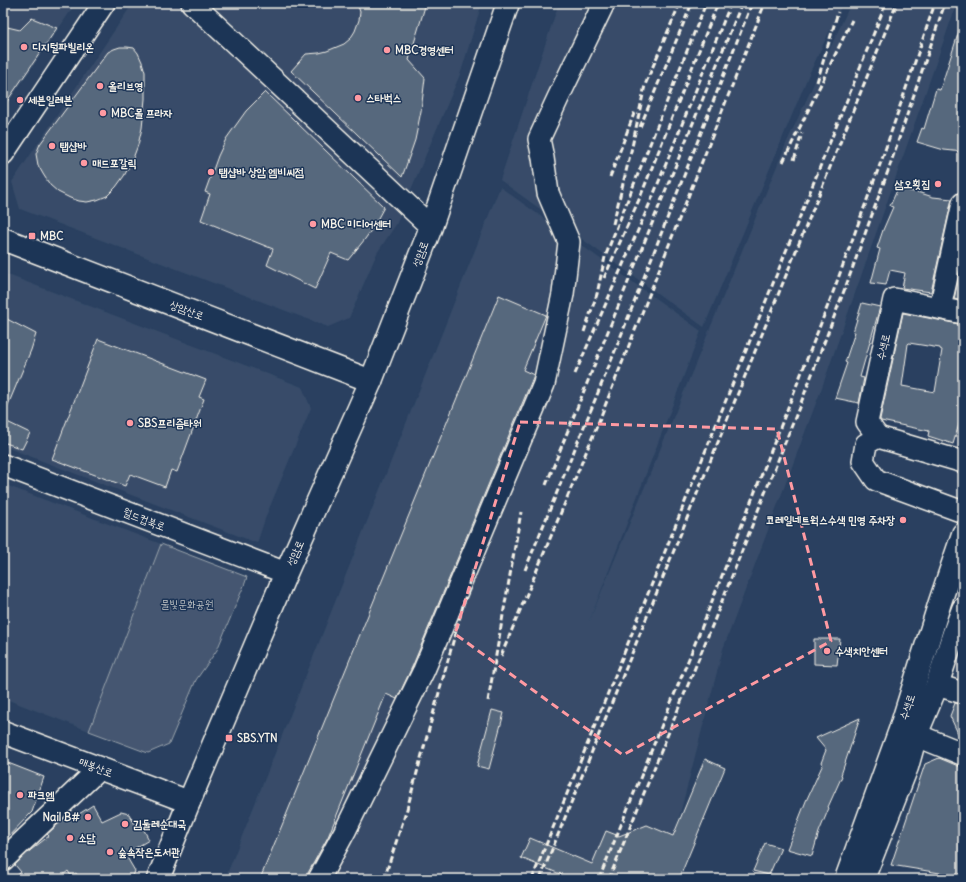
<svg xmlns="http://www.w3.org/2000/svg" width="966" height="882" viewBox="0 0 966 882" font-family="Delius,'Poor Story',sans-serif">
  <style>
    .built { fill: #374c69 }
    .green { fill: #445771; stroke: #9ca4ac }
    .building { fill: #56677d; stroke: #f4f1e8; fill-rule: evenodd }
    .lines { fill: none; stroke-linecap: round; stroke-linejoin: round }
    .minor-casing { stroke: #f4f1e8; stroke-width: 24 }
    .major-casing { stroke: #f4f1e8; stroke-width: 25 }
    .minor { stroke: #1d3557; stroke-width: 21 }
    .major { stroke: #1d3557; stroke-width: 22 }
    .rail { stroke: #f4f1e8; stroke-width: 3; stroke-dasharray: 6 3; stroke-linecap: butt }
    .marked { fill: none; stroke: #ff9aa2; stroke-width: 3; stroke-dasharray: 8 5; stroke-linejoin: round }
    .poi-dot { fill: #ff9aa2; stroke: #1d3557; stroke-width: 1.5 }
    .labels { text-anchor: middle; stroke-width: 3; stroke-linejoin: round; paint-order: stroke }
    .poi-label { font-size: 11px; font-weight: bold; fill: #f4f1e8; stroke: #1d3557; text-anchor: start }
    .street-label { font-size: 11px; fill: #f4f1e8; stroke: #1d3557 }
    .park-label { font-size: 11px; fill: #bfc3c4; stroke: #1d3557 }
  </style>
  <rect width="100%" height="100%" fill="#2a4060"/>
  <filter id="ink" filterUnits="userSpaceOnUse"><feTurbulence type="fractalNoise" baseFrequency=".025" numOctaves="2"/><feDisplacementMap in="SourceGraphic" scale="8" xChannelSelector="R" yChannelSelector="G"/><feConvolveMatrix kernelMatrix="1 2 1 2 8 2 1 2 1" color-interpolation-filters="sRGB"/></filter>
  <g filter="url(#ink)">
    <g class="built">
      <path d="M3 3H76L3 110Z"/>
      <path d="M133 3H176L400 215 397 223 377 253 349 318 328 327 20 209 12 182Z"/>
      <path d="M210 3H482L461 72 410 192Z"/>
      <path d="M559 3H843L809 74 704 327 500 180Z"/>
      <path d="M851 3H957L821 390 723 649 663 879H225L500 187 701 331 589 622 786 144Z"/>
      <path d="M3 273 302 387 311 408 266 516 257 543 3 446Z"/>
      <path d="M3 484 161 544 89 731 3 698Z"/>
    </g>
    <path class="green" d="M161 544 247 577 245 583 217 650 196 680 169 744 148 753 89 731Z"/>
    <g class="building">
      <path d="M357 3H426L409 60 425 78 421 111 415 140 406 166 402 177 291 71 306 54 319 53 327 51 344 44 350 39 355 31 359 20 360 12Z"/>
      <path d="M32 18 57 28 3 107V26L20 30Z"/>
      <path d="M960 28 963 29V152L944 150 917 142 922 128 924 129 936 89 940 90Z"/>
      <path d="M120 47H127L134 48 138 53 142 62 145 72V99L142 128 138 145 132 161 124 176 116 187 107 196 97 200 87 202 79 201 70 198 58 192 50 185 43 174 38 165 36 154 40 144 108 52 114 49Z"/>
      <path d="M265 92 384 207 372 229 365 239 348 260 331 253 315 289 267 265 273 249 201 220 210 194 205 192 218 156 226 139 246 111Z"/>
      <path d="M898 188 914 192V191L933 197 952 199 931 292 902 288 905 273 890 270 886 285 871 283 880 249 877 248 883 230 893 207 890 206Z"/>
      <path d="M963 259V301L954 299Z"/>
      <path d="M499 295 546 315 523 370 534 375 532 380 413 665 397 699 386 694 328 837 308 873 307 879H260Z"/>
      <path d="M862 303 880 307 860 377 864 378 859 403 835 398 847 363 845 362 855 332H853Z"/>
      <path d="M903 313 963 325V411L953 444 928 436 929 431 881 421 880 419ZM909 343 940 348V349L942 350 935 392 902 386 908 344Z"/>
      <path d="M3 317 36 334 31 350 3 417Z"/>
      <path d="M98 339 206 380 199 397 204 399 177 472 171 470 165 487 130 474 125 486 52 459Z"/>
      <path d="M3 420 30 433 22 449 3 442Z"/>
      <path d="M814 639H840L837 665 814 664Z"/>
      <path d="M955 703 963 705V741L961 740 950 716Z"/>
      <path d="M492 710 504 713 489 769 477 766Z"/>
      <path d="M860 718 841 775 842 776 828 807 829 808 819 832 812 856 787 849 806 801 823 764 821 763 826 750 816 738Z"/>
      <path d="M939 758 963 768V879H946V874L891 865 925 764Z"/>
      <path d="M705 759 725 768 679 879H572L521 858 530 838 592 864 606 831 619 836 647 825 673 836Z"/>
      <path d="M3 761 44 777 32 812 3 842Z"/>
      <path d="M93 805 102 821 121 812 129 814 138 830 143 828 149 840 125 854 135 871 132 879H80L76 873 71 876 68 871 58 879H13L21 872 15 865 27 853 49 836 47 834 66 817 68 821Z"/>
      <path d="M765 843 781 848 769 875 753 871Z"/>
    </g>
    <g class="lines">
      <defs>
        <g id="minor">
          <path d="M192 3 431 227"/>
          <path d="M3 154 104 3"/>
          <path d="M940 308 963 203"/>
          <path d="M878 437 867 422 894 299 963 313"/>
          <path d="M963 462 878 437 866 444 863 461 876 480 963 512"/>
          <path d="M3 465 286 573"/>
          <path d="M937 685 963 693"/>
          <path d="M3 860 100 768"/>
          <path d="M319 879 346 829 424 670 544 384 563 294 569 242 548 193 543 158 539 139 558 98 604 3"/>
        </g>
        <g id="major">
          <path d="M3 239 371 381"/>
          <path d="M903 731 916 735 963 754"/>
          <path d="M3 732 189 802"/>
          <path d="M158 879 189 802 286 573 371 381 431 227 508 3"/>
          <path d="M846 879 900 730 940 602 963 534"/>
          <path d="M863 879 907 767 916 735 937 685 954 633 963 609"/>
        </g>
      </defs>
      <use href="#minor" class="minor-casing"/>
      <use href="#major" class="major-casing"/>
      <use href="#minor" class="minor"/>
      <use href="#major" class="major"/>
      <g class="rail">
        <path d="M817 82 838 12"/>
        <path d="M640 127 692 3"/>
        <path d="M794 160 802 133"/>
        <path d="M783 162 852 20"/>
        <path d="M610 177 635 111"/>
        <path d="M613 224 632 147 645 85 680 3"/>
        <path d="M604 278 641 195 718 3"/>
        <path d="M584 332 597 294 605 257 706 3"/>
        <path d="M575 374 653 196 731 3"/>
        <path d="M546 485 602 346 742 3"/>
        <path d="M525 570 611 361 752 3"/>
        <path d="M501 656 597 426 765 3"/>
        <path d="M488 701 521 512"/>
        <path d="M384 879 407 809 473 569"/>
        <path d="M532 879 587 745 886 3"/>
        <path d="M540 879 897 3"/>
        <path d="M599 879 705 619 832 295 882 159 935 3"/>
        <path d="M609 879 714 621 804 395 847 283 888 171 945 3"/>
      </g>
    </g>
  </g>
  <path class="marked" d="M520 422 777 429 831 641 623 755 455 634Z"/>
  <g class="poi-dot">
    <circle cx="24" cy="47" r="4"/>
    <circle cx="387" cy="50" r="4"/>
    <circle cx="100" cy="86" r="4"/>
    <circle cx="358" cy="98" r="4"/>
    <circle cx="20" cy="100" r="4"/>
    <circle cx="103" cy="113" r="4"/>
    <circle cx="52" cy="146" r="4"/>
    <circle cx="84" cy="163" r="4"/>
    <circle cx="211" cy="172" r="4"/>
    <circle cx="938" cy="184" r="4"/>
    <circle cx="313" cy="224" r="4"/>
    <rect x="28" y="232" width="8" height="8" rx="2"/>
    <circle cx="130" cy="423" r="4"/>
    <circle cx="903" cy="520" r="4"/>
    <circle cx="827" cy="651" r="4"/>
    <rect x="225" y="734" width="8" height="8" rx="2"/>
    <circle cx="20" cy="795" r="4"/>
    <circle cx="88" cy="817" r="4"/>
    <circle cx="125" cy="824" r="4"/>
    <circle cx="70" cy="838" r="4"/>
    <circle cx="110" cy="852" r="4"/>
  </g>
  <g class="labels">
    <g class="poi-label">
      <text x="32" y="51">디지털파빌리온</text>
      <text x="395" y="54">MBC경영센터</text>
      <text x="108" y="90">올리브영</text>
      <text x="366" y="102">스타벅스</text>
      <text x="28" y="104">세븐일레븐</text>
      <text x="111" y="117">MBC몰 프라자</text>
      <text x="60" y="150">탭샵바</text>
      <text x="92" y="167">매드포갈릭</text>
      <text x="219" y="176">탭샵바 상암 엠비씨점</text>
      <text x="930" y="188" text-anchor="end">삼오횟집</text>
      <text x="321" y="228">MBC 미디어센터</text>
      <text x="40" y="240">MBC</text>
      <text x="138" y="427">SBS프리즘타워</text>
      <text x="895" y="524" text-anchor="end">코레일네트웍스수색 민영 주차장</text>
      <text x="835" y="655">수색치안센터</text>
      <text x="237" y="742">SBS.YTN</text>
      <text x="28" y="799">파크엠</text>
      <text x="80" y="821" text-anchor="end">Nail B#</text>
      <text x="133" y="828">김둘레순대국</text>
      <text x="78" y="842">소담</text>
      <text x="118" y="856">숲속작은도서관</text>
    </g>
    <g class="street-label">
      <text transform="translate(420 254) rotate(-69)" y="4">성암로</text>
      <text transform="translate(187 310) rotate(21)" y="4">상암산로</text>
      <text transform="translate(883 347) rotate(-77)" y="4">수색로</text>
      <text transform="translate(144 519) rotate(21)" y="4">월드컵북로</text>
      <text transform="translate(295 553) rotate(-66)" y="4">성암로</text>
      <text transform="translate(907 707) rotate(-72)" y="4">수색로</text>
      <text transform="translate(96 767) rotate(21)" y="4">매봉산로</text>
    </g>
    <g class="park-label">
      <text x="187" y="608">물빛문화공원</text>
    </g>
  </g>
  <rect width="966" height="882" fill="none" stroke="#1d3557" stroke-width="16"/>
  <rect x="8" y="8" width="950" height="866" fill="none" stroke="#f4f1e8" stroke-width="1.5" filter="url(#ink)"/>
</svg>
